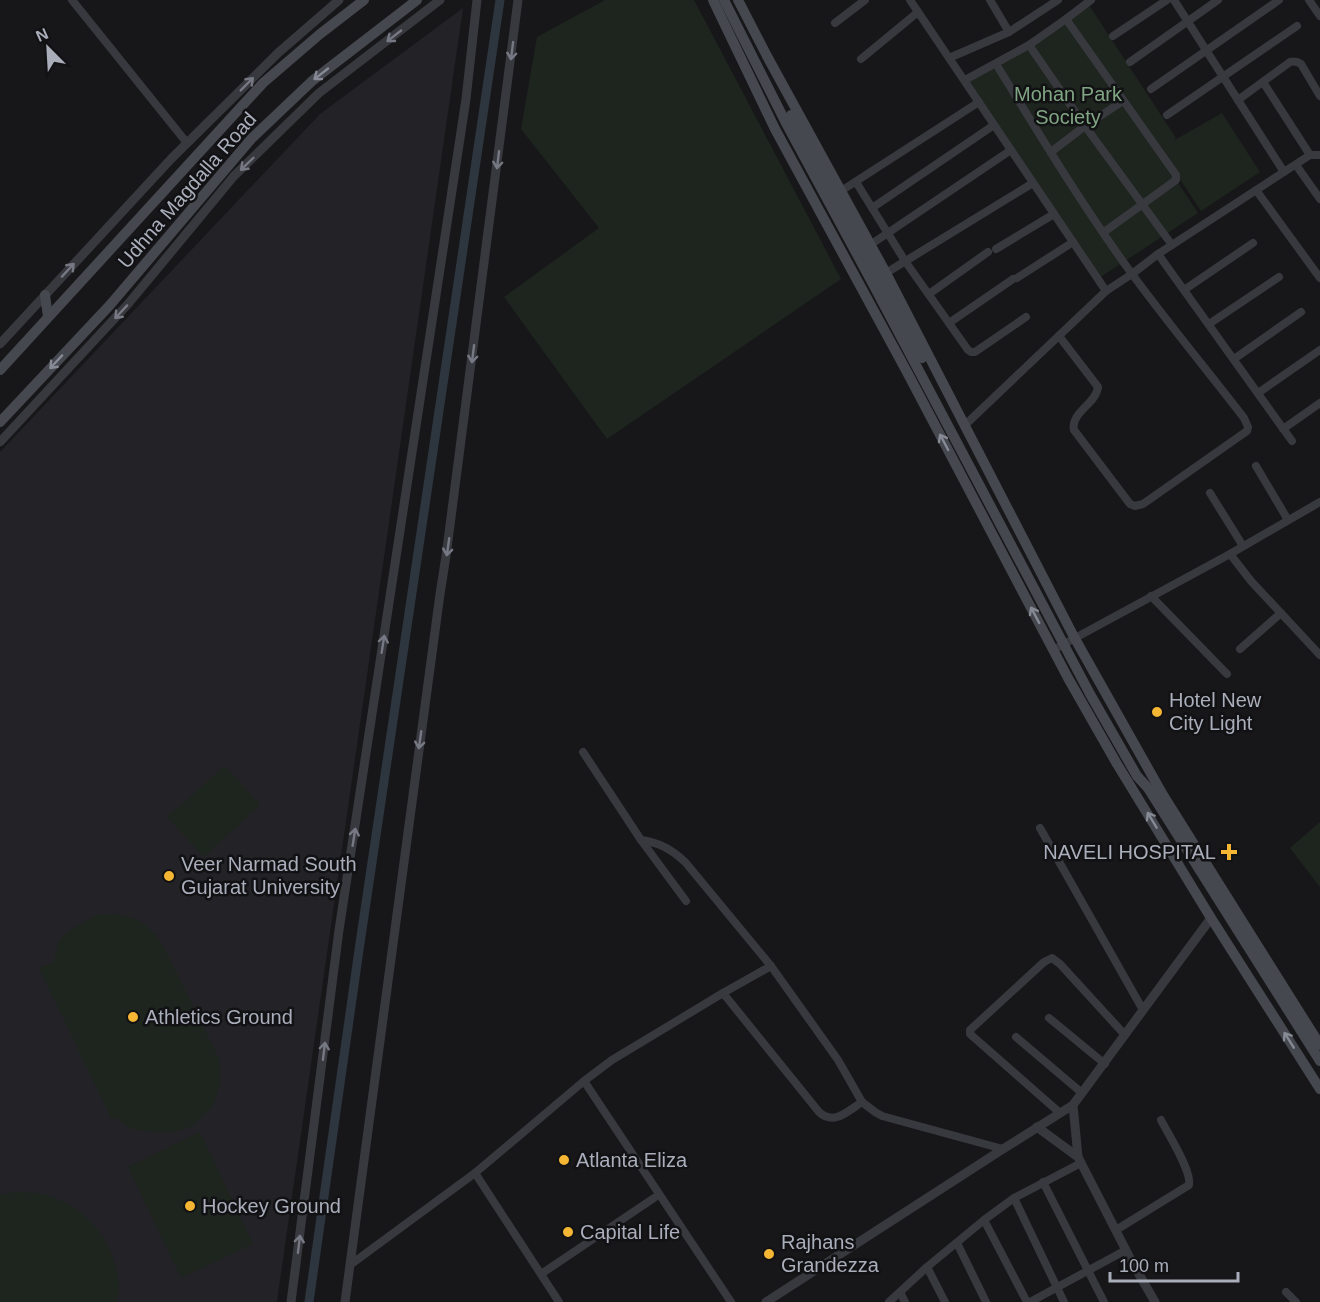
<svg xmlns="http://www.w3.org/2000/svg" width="1320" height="1302" viewBox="0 0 1320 1302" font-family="Arial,sans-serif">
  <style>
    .built { fill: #232327 }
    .green { fill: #1d251e }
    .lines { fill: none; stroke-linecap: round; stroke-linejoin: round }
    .canal { stroke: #2d363e; stroke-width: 9 }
    .minor { stroke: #38393f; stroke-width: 8 }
    .tertiary { stroke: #38393f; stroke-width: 9 }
    .secondary { stroke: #46484f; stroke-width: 10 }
    .oneway { stroke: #767983 }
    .oneway2 { stroke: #868a95 }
    .poi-dot { fill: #f5b634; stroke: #121215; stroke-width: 2 }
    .labels { text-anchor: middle; stroke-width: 5; stroke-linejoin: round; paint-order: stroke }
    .park-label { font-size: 20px; fill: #80a583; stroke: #121215 }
    .street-label { font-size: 20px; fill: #a9aeba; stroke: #121215 }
    .poi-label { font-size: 20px; fill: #a9aeba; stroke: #121215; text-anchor: start }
  </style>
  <rect width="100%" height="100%" fill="#17171a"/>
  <path class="built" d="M463 8 277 1301 275 1302H0V452L320 114Z"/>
  <g class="green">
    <path d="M605 0H694L841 279 607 439 504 297 599 228 521 129 537 37Z"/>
    <path d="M1087 2 1176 138 1173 141 1222 113 1260 172 1201 211 1160 149 1157 151 1198 213 1096 280 966 82Z"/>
    <path d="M225 766 260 805 204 857 167 817Z"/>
    <path d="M1320 822V887L1290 848Z"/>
    <path d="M117 914C142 920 148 924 163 945L219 1058 221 1082 213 1106 193 1126 175 1132H153L129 1128 116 1117 112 1120 39 968 54 962 58 943 67 932 97 915Z"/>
    <path d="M200 1132 253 1244 181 1278 128 1167Z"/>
    <path d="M13 1192C24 1192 36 1192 46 1195 87 1207 114 1241 119 1283 119 1289 118 1296 117 1302H0V1195Z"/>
  </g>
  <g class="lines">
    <path class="canal" d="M309 1302 359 950 500 0"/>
    <g class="minor">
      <path d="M72 0 187 143"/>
      <path d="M910 0 1106 291"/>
      <path d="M990 0 1009 32"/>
      <path d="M1174 0 1284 172"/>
      <path d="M1309 0 1320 16"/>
      <path d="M1066 19 1176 175V180L1104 232"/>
      <path d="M835 23 865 0"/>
      <path d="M1113 36 1167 0"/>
      <path d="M1029 45 1085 126 1172 245"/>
      <path d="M949 58 1009 32 1058 0"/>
      <path d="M861 59 918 12"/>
      <path d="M1130 62 1218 0"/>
      <path d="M996 64C1040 135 1083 207 1132 274 1168 323 1207 370 1244 418L1248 427 1247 431 1143 504 1135 506 1130 504 1074 430C1070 413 1096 404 1098 387L1059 336"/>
      <path d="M965 80 1029 45 1066 19 1091 0"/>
      <path d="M1263 82 1310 155"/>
      <path d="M1151 89 1279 0"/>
      <path d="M1238 100 1290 62C1294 61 1297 61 1301 64L1320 96"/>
      <path d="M1167 115 1297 26"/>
      <path d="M1051 152 1085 126 1123 101"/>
      <path d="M1296 165 1320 199"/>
      <path d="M856 182 905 261 968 350 971 352H975L1026 317"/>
      <path d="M1256 190 1320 278"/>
      <path d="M841 191 979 102"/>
      <path d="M872 208 994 125"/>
      <path d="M870 245 1011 150"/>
      <path d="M996 249 1054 214"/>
      <path d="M1158 254 1292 441"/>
      <path d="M886 273 1033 183"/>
      <path d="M1017 278 1073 242"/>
      <path d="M1184 290 1253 243"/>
      <path d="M929 294 988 252"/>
      <path d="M949 323 1013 279"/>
      <path d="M1209 324 1279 277"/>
      <path d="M1234 359 1301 312"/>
      <path d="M1258 393 1320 350"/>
      <path d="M965 425 1106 291 1132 274 1158 254 1310 155H1320"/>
      <path d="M1283 429 1320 403"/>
      <path d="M1256 466 1288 520"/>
      <path d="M1210 493 1243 546"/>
      <path d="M1230 554 1251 581 1320 655"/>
      <path d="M1151 596 1227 674"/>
      <path d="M1240 649 1281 613"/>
      <path d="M1053 650 1230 554 1320 502"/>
      <path d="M583 752 641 840 686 901"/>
      <path d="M1040 828 1143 1010"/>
      <path d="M641 840C658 842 674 851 686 863L771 966 838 1060 862 1102 875 1112 882 1116 1003 1149"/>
      <path d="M723 993 819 1112C834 1126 848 1111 862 1102"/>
      <path d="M1049 1018 1105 1064"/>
      <path d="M1016 1037 1082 1093"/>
      <path d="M584 1081 731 1302"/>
      <path d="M1060 1113 970 1034V1030L1044 962 1052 958 1060 964 1125 1035"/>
      <path d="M475 1173 559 1302"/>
      <path d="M1043 1182 1104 1302"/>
      <path d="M1014 1198 1064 1302"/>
      <path d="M984 1220 1027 1302"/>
      <path d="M1116 1230 1189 1185C1192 1171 1168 1134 1161 1120"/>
      <path d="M957 1243 986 1302"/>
      <path d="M350 1265 475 1173 584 1081 612 1060 723 993 771 966"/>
      <path d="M927 1267 945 1302"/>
      <path d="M541 1274 654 1198"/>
      <path d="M900 1292 905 1302"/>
      <path d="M1286 1292 1296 1302"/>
      <path d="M889 1302 927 1267 984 1220 1014 1198 1081 1163"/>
      <path d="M1030 1302 1126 1250"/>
    </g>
    <g class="tertiary">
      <path d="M0 344 171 159 278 53 339 0"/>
      <path d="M0 442 128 304 234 176 319 93 440 0"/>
      <path d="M1037 1127 1078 1157"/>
      <path d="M291 1302 339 930 466 99 477 0"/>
      <path d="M345 1302 440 594 446 556 518 0"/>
      <path d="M766 1302 1003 1149 1073 1105"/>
      <path d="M1155 1302 1132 1262 1078 1157 1073 1105 1211 918"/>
    </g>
    <g class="secondary">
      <path d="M713 0 775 129 907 372 1068 678 1117 764 1211 918 1320 1089"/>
      <path d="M724 0 786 123 873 284 1090 694 1137 776 1148 788 1320 1061"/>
      <path d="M738 0 768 58 886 273 1074 637 1163 795 1320 1045"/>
      <path d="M791 115 922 358"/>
      <path d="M45 295 48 317"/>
      <path d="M0 370 263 83 320 34 364 0"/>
      <path d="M0 422 110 305 252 138 312 81 417 0"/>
    </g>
  </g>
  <defs><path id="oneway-shaft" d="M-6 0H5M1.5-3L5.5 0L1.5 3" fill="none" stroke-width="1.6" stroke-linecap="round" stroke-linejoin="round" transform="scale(1.5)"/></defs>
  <g class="oneway">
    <use href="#oneway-shaft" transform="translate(394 36) rotate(142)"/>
    <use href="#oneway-shaft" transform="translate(512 51) rotate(97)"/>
    <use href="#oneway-shaft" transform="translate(247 84) rotate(-45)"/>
    <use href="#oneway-shaft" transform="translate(498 160) rotate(97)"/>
    <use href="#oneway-shaft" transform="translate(247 164) rotate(136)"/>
    <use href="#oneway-shaft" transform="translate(68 270) rotate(-47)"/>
    <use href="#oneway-shaft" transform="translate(121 312) rotate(133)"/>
    <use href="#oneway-shaft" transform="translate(473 354) rotate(97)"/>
    <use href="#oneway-shaft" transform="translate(448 547) rotate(98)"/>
    <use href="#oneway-shaft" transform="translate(383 644) rotate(-81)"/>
    <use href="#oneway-shaft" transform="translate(420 740) rotate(98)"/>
    <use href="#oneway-shaft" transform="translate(354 837) rotate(-81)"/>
    <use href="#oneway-shaft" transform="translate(324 1051) rotate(-83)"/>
    <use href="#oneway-shaft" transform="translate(299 1244) rotate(-83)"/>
  </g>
  <g class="oneway2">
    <use href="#oneway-shaft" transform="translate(321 74) rotate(142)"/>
    <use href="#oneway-shaft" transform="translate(56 362) rotate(133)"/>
    <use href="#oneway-shaft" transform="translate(944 442) rotate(-118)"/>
    <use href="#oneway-shaft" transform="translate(1035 615) rotate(-118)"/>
    <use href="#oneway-shaft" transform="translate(1152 820) rotate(-121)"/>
    <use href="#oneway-shaft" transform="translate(1289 1040) rotate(-122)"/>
  </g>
  <g class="poi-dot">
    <circle cx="1157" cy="712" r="6"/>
    <path d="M1226 843h6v6h6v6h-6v6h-6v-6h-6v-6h6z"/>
    <circle cx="169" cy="876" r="6"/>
    <circle cx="133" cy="1017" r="6"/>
    <circle cx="564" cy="1160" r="6"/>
    <circle cx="190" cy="1206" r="6"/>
    <circle cx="568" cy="1232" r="6"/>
    <circle cx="769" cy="1254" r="6"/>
  </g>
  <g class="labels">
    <g class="park-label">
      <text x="1068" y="101">Mohan Park<tspan x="1068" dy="23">Society</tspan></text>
    </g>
    <g class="street-label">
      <text transform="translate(187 190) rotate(-49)" y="7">Udhna Magdalla Road</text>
    </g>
    <g class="poi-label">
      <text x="1169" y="707">Hotel New<tspan x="1169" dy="23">City Light</tspan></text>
      <text x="1216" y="859" text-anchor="end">NAVELI HOSPITAL</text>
      <text x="181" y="871">Veer Narmad South<tspan x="181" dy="23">Gujarat University</tspan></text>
      <text x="145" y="1024">Athletics Ground</text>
      <text x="576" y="1167">Atlanta Eliza</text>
      <text x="202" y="1213">Hockey Ground</text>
      <text x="580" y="1239">Capital Life</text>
      <text x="781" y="1249">Rajhans<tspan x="781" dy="23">Grandezza</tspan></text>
    </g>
  </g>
  <g transform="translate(48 48) rotate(336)" stroke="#121215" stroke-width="4.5" paint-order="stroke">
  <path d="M0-4.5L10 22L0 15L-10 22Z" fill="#a9aeba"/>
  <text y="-9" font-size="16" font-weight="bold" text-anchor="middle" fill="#a9aeba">N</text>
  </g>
  <path d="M1110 1272v9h128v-9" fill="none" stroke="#a9aeba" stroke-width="3"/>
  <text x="1119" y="1272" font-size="18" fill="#a9aeba" stroke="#121215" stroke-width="4.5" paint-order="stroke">100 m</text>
</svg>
